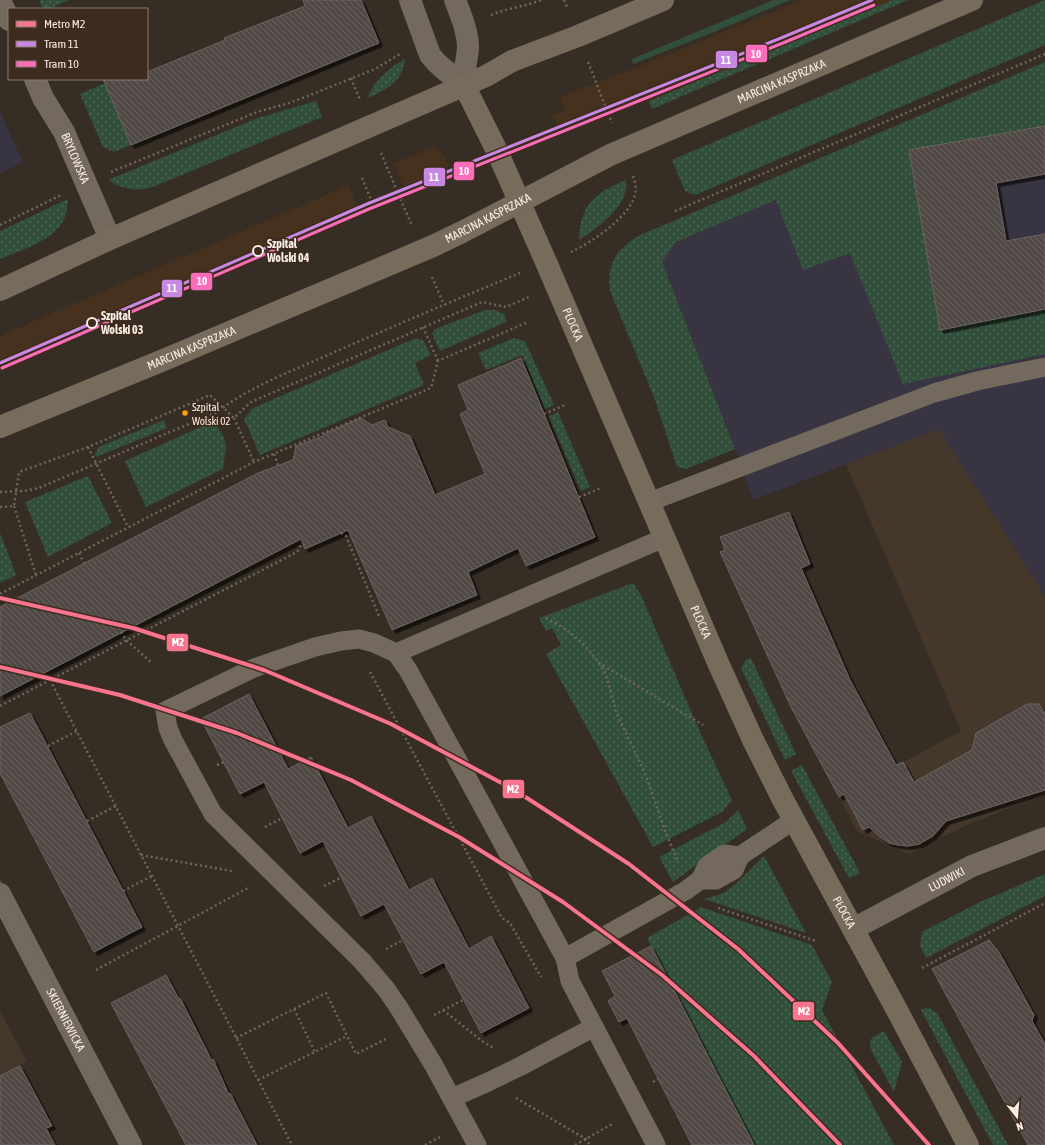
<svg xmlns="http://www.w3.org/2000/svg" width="1045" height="1145" viewBox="0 0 1045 1145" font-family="'Asap Condensed',sans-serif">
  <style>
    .commercial { fill: #46372b }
    .education { fill: #393441 }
    .built { fill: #46311e }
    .grass { fill: url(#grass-dots) }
    .garden { fill: #324f3c }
    .building { fill: url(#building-back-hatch); stroke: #6c6360; filter: url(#shadow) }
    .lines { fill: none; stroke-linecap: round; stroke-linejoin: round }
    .path { stroke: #6e665c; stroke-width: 2.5; stroke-dasharray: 2 3; stroke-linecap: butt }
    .lane { stroke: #73695d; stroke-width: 19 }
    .street { stroke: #73695d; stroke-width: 22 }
    .secondary { stroke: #776b5c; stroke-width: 22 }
    .tram { stroke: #6f675e; stroke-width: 1 }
    .tram-1-casing { stroke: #3d2c1d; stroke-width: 6 }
    .tram-2-casing { stroke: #3d2c1d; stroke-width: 6 }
    .tram-1 { stroke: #c787e3; stroke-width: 3 }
    .tram-2 { stroke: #fb6dba; stroke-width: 3 }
    .metro-1-casing { stroke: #3d2c1d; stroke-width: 7 }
    .metro-1 { stroke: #f9748e; stroke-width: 4 }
    .stop-dot { fill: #3d2c1d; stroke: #faeee5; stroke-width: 2 }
    .bus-dot { fill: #f7a600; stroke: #3d2c1d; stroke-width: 1.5 }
    .labels { text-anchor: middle; stroke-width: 3.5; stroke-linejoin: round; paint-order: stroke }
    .bus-label { font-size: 11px; fill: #faeee5; stroke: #3d2c1d; text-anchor: start }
    .street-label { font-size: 12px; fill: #faeee5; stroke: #3d2c1d }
    .stop-label { font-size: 12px; font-weight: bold; fill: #faeee5; stroke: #3d2c1d; text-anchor: start }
    .line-badge { stroke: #3d2c1d; stroke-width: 1.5 }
    .badge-label { font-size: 11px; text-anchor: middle; font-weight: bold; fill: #fff }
  </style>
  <defs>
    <pattern id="grass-dots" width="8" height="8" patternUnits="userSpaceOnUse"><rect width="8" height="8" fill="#324f3c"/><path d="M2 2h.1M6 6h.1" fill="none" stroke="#516958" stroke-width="1.8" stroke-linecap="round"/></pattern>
    <pattern id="building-back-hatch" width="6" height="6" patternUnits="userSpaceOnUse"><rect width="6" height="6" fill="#514844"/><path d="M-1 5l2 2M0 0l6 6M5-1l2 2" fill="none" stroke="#6b635f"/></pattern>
    <filter id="shadow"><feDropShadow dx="3.5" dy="3.5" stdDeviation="0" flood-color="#0009"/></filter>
  </defs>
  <rect width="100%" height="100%" fill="#362d24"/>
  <g class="commercial">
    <path d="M939 428 1045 596V796L1011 807 963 827 909 854 858 832 839 797 961 731 846 464Z"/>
    <path d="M0 1011 27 1062 0 1076Z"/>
  </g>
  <g class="education">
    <path d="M1045 88V596L939 429 753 500 735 449 662 262 676 242Z"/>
    <path d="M0 111 23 163 0 173Z"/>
  </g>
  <g class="built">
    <path d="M802 0H893L721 72 561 135 552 115 565 110 560 99 564 95 638 67Z"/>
    <path d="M434 147 441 152 446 159 448 168 445 182 407 197 394 163Z"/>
    <path d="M349 185 361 215 0 372V336Z"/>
  </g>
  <g class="grass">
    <path d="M39 0H69L48 9H43Z"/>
    <path d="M893 0H908L652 109 649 101Z"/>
    <path d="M1045 0V45L695 195 685 191 672 160Z"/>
    <path d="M405 59C403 81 385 91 367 98 374 81 389 68 405 59Z"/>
    <path d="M1045 62V126L909 151 940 329 1045 309V354L903 384 850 253 803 270 776 200 676 242 662 262 735 449 686 469 677 467 654 397 610 291C607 263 615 251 638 236Z"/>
    <path d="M105 83 131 145 114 152 103 147 80 94Z"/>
    <path d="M316 101 322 117 150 188C134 191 122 189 108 180L258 118Z"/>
    <path d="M626 180C630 205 598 228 579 240 580 204 595 193 626 180Z"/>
    <path d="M68 199C67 205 67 212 65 217 56 240 21 250 0 259V231Z"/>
    <path d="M485 310H495L505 314 506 322 440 351 432 334 435 329Z"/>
    <path d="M416 338 423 340 431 355 415 363 424 385 260 455 244 419 253 408Z"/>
    <path d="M514 338 525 341 554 405 545 409 522 355 486 370 478 353Z"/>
    <path d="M558 412 590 487 581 491 549 416Z"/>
    <path d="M164 420 167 428 96 457 95 454 99 447Z"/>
    <path d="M214 421 224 437 226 447 223 469 146 507 125 461Z"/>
    <path d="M88 476 112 523 48 557 25 502Z"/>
    <path d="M0 533 16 575 0 583Z"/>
    <path d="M633 583 641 595 700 732 732 800 722 812 653 847 546 654 561 645 552 628 546 631 539 618Z"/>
    <path d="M751 658 796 754 785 760 741 668 746 660Z"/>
    <path d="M802 765 860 873 849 878 791 771Z"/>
    <path d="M738 810 747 829 673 882 659 857 726 822Z"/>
    <path d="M764 856 806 933 704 899 724 893 736 884Z"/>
    <path d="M1045 874V896L926 958 920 946 922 932 980 902Z"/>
    <path d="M701 907 812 945 832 982 822 1010 894 1145H754L647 938Z"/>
    <path d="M925 1008 931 1009 937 1013 1008 1145H993L921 1010Z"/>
    <path d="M884 1031 902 1062 894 1092 871 1050C868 1037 873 1037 884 1031Z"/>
  </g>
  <path class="garden" d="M773 0H790L709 34 633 64 632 59Z"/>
  <g class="building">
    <path d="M303 0H361L379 43 131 145 103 79H147V72L225 40 224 38 305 6Z"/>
    <path d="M1045 126V174L996 183 1006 241 1045 234V309L940 330 909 150Z"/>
    <path d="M521 358 595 537 526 566 518 548 468 572 477 595 392 630 348 530 305 549 301 539 0 696V607L258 473 293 460 296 446 323 436 324 434 361 418 372 425 385 420 388 427 410 436 435 495 485 474 460 414 468 410 458 385Z"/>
    <path d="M789 512 810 564 801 568 850 680 896 765 903 762 914 782 972 750 976 733 1027 704H1039L1045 713V790L946 821 933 836 919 844 908 846 898 845 889 843 880 837 869 827 863 830 844 794 839 797 791 707 720 552 725 550 720 537Z"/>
    <path d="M249 694 288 769 311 757 348 828 371 816 409 890 432 878 469 949 491 936 529 1008 481 1033 444 962 421 974 384 904 361 916 323 841 300 853 264 782 240 794 201 719Z"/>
    <path d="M30 713 142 927 94 952 0 773V727Z"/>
    <path d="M989 940 999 952 1034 1015 1032 1021 1045 1044V1145H1028L932 969Z"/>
    <path d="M651 946 754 1145H692L627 1018 619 1022 608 1001 615 996 602 971Z"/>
    <path d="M166 975 179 999 180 998 212 1061 213 1059 229 1095 230 1093 257 1145H186L111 1003Z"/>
    <path d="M20 1066 52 1126 46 1128 55 1145H0V1076Z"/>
  </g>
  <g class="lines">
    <g class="path">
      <path d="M564 0 568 9"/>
      <path d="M491 15C507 8 524 7 541 0"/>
      <path d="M588 62 612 123"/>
      <path d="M351 78 360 100"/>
      <path d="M381 153 412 226"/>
      <path d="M111 172 257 112 289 103 305 97 375 69 400 54"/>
      <path d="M362 178 375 209"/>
      <path d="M675 211 1045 54"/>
      <path d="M0 225 61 195"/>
      <path d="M571 252C591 243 631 216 635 194 637 188 635 182 633 176"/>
      <path d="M432 277 444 305"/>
      <path d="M423 327 438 361"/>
      <path d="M544 414 565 405"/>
      <path d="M234 418 254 462"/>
      <path d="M88 447 128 527"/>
      <path d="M274 454 278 465"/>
      <path d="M0 492 24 491 39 488 217 412C251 386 292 371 330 354 394 326 457 299 520 273"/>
      <path d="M579 497 601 488"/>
      <path d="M14 506 36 575"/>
      <path d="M0 507 14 506 19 472 88 447 210 395 234 418 251 402 482 302 506 307 531 296"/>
      <path d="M341 533 346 536 379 616"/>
      <path d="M79 553 84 563"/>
      <path d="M0 594 254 462 431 388 438 361 528 322"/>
      <path d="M546 618C569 630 583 641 599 663L703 725"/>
      <path d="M121 632 126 640 152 663"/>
      <path d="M599 663 606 675 617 714 645 773 666 833 675 855 679 862"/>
      <path d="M370 672 502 918 510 923 541 977"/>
      <path d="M50 680 292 1145"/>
      <path d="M0 706 297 552 302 543"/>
      <path d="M48 746 77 731"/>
      <path d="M217 765 224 762"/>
      <path d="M87 821 116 806"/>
      <path d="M265 827 282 818"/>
      <path d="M141 855 232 871"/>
      <path d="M324 886 342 877"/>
      <path d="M123 891 152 876"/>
      <path d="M718 908 816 941"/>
      <path d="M386 949 403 940"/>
      <path d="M922 968 1045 903"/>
      <path d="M96 970 250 887"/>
      <path d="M294 1009 315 1052"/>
      <path d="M443 1010 482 1041 495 1049"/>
      <path d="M434 1015 463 1000"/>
      <path d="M236 1038 326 993 356 1054 386 1039"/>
      <path d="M258 1080 347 1036"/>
      <path d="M653 1082 658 1079"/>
      <path d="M516 1098 586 1139 590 1145"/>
      <path d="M425 1145 442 1136"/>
      <path d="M575 1145 614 1123"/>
    </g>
    <g class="lane">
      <path d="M649 502 934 393 977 381 1045 367"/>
      <path d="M396 653 664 538"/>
      <path d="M700 880H716L734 870 740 856 794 820"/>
      <path d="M452 1098 488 1082 521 1066 594 1027"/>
      <path d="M477 1145 433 1064 399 1008 386 989 362 961 213 814 173 740 168 728 165 711 254 668 315 647 341 641 359 639 374 643 396 653 408 670 457 759 565 958"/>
      <path d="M656 1145 570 981 565 958 685 891 700 880 707 866 724 854 740 856"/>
    </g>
    <g class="street">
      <path d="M0 0 9 20"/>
      <path d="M410 0 430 55C439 67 450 74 462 82L464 85"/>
      <path d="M455 0C461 16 468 31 468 48 467 61 463 73 464 85"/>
      <path id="s1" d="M35 79 43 98 64 132 110 239"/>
      <path id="s2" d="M0 894 131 1145"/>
      <path id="s3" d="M853 929 972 866 1045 838"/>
    </g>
    <g class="secondary">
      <path id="s4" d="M464 85 497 151 546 262 719 665 753 740 782 798 898 1012 968 1145"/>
      <path d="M0 290 110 239 486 76 512 61 578 36 663 0"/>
      <path id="s5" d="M0 427 166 359 433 246 462 232 610 155 972 0"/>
    </g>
    <g class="tram">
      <path d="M0 881 138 1145"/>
      <path d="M0 911 122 1145"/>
    </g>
    <defs>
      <path id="tram-1" d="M0 363 367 204 781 38 872 0"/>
      <path id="tram-2" d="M2 368 369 209 783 43 874 5"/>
    </defs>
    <use href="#tram-1" class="tram-1-casing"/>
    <use href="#tram-2" class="tram-2-casing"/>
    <use href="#tram-1" class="tram-1"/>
    <use href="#tram-2" class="tram-2"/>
    <defs>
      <g id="metro-1">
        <path d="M0 598 133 628 264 670 391 724 513 789 629 864 738 949 838 1043 929 1145"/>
        <path d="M0 667 120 695 237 733 351 780 459 837 563 902 662 975 754 1056 840 1145"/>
      </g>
    </defs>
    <use href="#metro-1" class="metro-1-casing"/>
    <use href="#metro-1" class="metro-1"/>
  </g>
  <g class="stop-dot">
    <circle cx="258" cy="251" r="5"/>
    <circle cx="92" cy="323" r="5"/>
  </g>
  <circle class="bus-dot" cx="185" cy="413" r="3.5"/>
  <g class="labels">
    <g class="bus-label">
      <text x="192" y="411">Szpital<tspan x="192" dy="14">Wolski 02</tspan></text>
    </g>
    <g class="street-label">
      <text dy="4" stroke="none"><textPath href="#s5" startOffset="855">MARCINA KASPRZAKA</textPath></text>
      <text dy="4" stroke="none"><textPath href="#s1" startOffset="89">BRYLOWSKA</textPath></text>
      <text dy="4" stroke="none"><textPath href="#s5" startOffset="531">MARCINA KASPRZAKA</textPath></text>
      <text dy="4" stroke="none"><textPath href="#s4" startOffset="263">PŁOCKA</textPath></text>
      <text dy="4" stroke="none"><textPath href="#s5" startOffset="207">MARCINA KASPRZAKA</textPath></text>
      <text dy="4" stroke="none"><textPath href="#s4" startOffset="587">PŁOCKA</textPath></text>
      <text dy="4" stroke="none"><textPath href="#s3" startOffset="106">LUDWIKI</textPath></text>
      <text dy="4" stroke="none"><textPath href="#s4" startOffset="911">PŁOCKA</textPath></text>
      <text dy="4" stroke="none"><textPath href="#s2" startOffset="142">SKIERNIEWICKA</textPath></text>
    </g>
    <g class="stop-label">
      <text x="267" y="248">Szpital<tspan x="267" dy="14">Wolski 04</tspan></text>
      <text x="101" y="320">Szpital<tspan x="101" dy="14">Wolski 03</tspan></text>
    </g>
  </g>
  <g class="line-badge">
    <rect x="745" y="44" width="23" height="19" rx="4" fill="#fb6dba"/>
    <rect x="715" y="50" width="23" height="19" rx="4" fill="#c787e3"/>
    <rect x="453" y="161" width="22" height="20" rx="4" fill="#fb6dba"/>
    <rect x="423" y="167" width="23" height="20" rx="4" fill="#c787e3"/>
    <rect x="190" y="272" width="23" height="19" rx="4" fill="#fb6dba"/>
    <rect x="161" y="279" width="22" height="19" rx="4" fill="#c787e3"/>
    <rect x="166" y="633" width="23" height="19" rx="4" fill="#f9748e"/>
    <rect x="502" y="779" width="23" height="20" rx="4" fill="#f9748e"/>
    <rect x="792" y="1001" width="23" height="20" rx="4" fill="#f9748e"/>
  </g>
  <g class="badge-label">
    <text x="756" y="58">10</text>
    <text x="726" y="64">11</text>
    <text x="464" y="175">10</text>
    <text x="434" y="181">11</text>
    <text x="202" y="285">10</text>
    <text x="172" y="292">11</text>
    <text x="178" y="646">M2</text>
    <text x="513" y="793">M2</text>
    <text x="804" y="1015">M2</text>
  </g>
  <rect x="8" y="8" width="140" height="72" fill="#3d2c1d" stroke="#897a6d"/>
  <rect x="16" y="21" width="20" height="6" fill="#f9748e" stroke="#897a6d"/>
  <text x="44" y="28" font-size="12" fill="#faeee5">Metro M2</text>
  <rect x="16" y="41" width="20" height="6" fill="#c787e3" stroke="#897a6d"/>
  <text x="44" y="48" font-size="12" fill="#faeee5">Tram 11</text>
  <rect x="16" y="61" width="20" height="6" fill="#fb6dba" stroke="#897a6d"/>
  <text x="44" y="68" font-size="12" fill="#faeee5">Tram 10</text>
  <g transform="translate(1017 1117) rotate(163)" stroke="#3d2c1d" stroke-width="3" paint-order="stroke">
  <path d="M0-3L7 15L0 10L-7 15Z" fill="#faeee5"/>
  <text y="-6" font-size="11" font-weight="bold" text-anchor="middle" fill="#faeee5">N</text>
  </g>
</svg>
